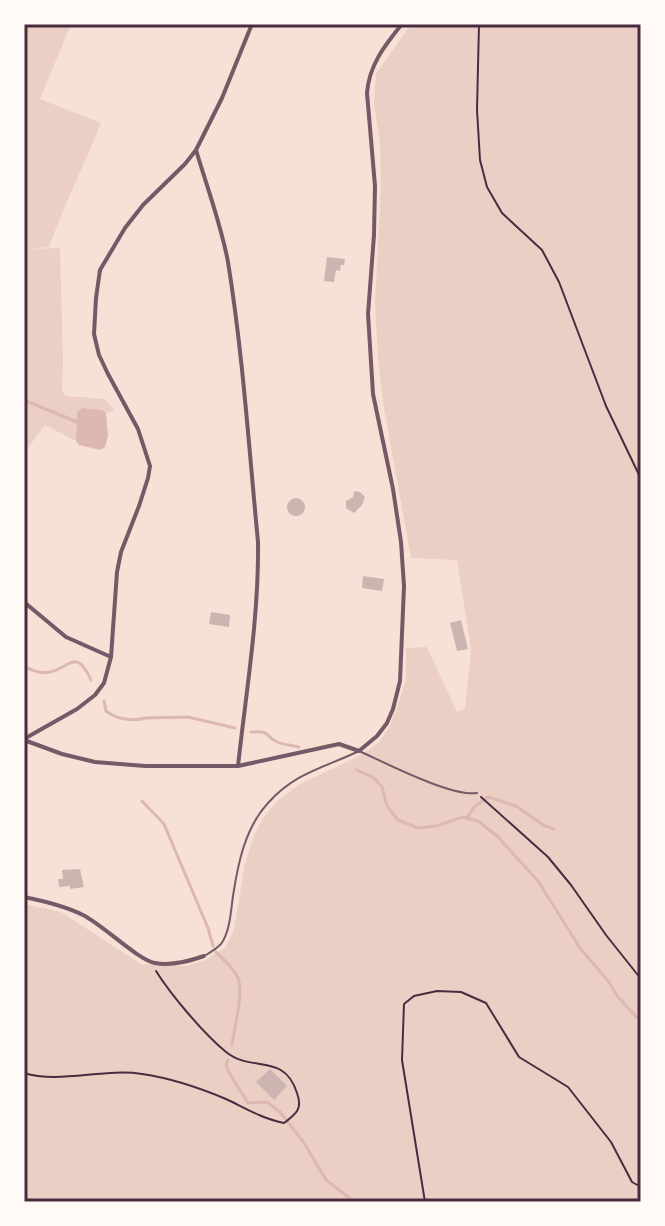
<svg xmlns="http://www.w3.org/2000/svg" width="665" height="1226" viewBox="0 0 665 1226" font-family="Montserrat,sans-serif">
  <style>
    .green { fill: #ebcfc5 }
    .water { fill: #dcb8b0 }
    .lines { fill: none; stroke-linecap: round; stroke-linejoin: round }
    .stream { stroke: #dcb8b0; stroke-width: 3 }
    .building { fill: #ccb4b1 }
    .path { stroke: #4a2c40; stroke-width: 2 }
    .service { stroke: #755966; stroke-width: 2 }
    .minor { stroke: #755966; stroke-width: 4 }
    .neatline { fill: none; stroke: #4a2c40; stroke-width: 3 }
  </style>
  <rect width="100%" height="100%" fill="#f7e1d7"/>
  <g class="green">
    <path d="M24 24H71L40 99 101 123C84 165 64 205 49 247L31 249 60 248 63 361 62 392 67 396 105 399 115 411 106 413 102 410 84 408 77 412 76 441 45 425 24 453Z"/>
    <path d="M411 24H641V1202H24V904L61 912 141 964 187 966 205 960 225 948 234 930 245 863 255 833 263 818 277 801 300 784 351 760 372 748 381 740 389 727 396 711 406 680V648L427 647 457 712 465 709 471 649 457 560 411 558 384 408 378 359 375 303 381 185 380 143 374 104 376 74Z"/>
  </g>
  <path class="water" d="M83 408 102 410 106 413 108 436 105 447 100 450 79 445 76 441 77 412Z"/>
  <g class="lines">
    <g class="stream">
      <path d="M24 400 77 422"/>
      <path d="M24 667C32 670 41 674 50 672 70 668 76 647 91 680"/>
      <path d="M104 701 106 711C116 719 133 722 145 718L188 717 235 728"/>
      <path d="M251 732C272 731 262 734 277 742 283 745 293 745 299 747"/>
      <path d="M357 770 374 778 382 787 387 806 398 820 418 828 436 826 463 817 478 821 497 836 538 881 580 948 609 982 618 997 641 1022"/>
      <path d="M142 801 164 824 208 928 213 946"/>
      <path d="M467 818 475 806 488 797 516 806 545 826 554 829"/>
      <path d="M216 952C223 960 234 968 238 978 244 995 234 1027 232 1045"/>
      <path d="M228 1060 226 1065 228 1071 248 1103 267 1102 280 1112 304 1143 326 1180 355 1202"/>
    </g>
  </g>
  <g class="building">
    <path d="M327 257 345 259 344 265H341L340 271 336 270 334 282 324 281Z"/>
    <path d="M354 491 360 492 365 497 362 505 354 513 346 508V501L353 497Z"/>
    <circle cx="296" cy="507" r="9"/>
    <path d="M363 576 384 579 382 591 362 588Z"/>
    <path d="M211 612 230 615 229 627 209 624Z"/>
    <path d="M461 620 468 649 457 651 450 623Z"/>
    <path d="M80 869 84 887 70 889V886L59 887 58 879H63L62 870Z"/>
    <path d="M270 1069 287 1086 274 1100 256 1082Z"/>
  </g>
  <g class="lines">
    <g class="path">
      <path d="M479 24 477 110 480 160 487 187 502 213 542 250 559 282 606 406 641 479"/>
      <path d="M481 797 548 857 571 885 606 935 641 979"/>
      <path d="M24 1073C59 1084 104 1068 142 1074 170 1078 200 1088 226 1099 245 1108 263 1119 284 1123 296 1114 303 1109 297 1093 284 1052 252 1073 226 1052 204 1034 171 995 156 971"/>
      <path d="M425 1202 402 1060 404 1004 414 996 437 991 461 992 486 1003 519 1057 568 1087 611 1142 632 1182 641 1187"/>
    </g>
    <path class="service" d="M206 955C211 952 217 948 221 944 230 932 231 910 233 896 238 863 245 828 268 803 296 772 324 768 359 751 386 763 451 797 477 793"/>
    <g class="minor">
      <path d="M196 150C207 187 221 224 228 262 243 355 249 449 258 542 259 617 246 692 238 766"/>
      <path d="M24 602 66 637 111 657"/>
      <path d="M24 739 77 709 95 695 104 683 111 657 117 572 121 552 139 506 148 478 150 466 138 429 108 374 99 355 94 334 96 298 100 270 125 228 143 205 185 164 196 150 222 98 252 24"/>
      <path d="M24 740 62 754 95 762 145 766H238L339 744 359 751 377 736 387 723 393 709 400 681 404 586 401 542 393 489 373 394 368 314 374 235 375 186 367 93C369 65 385 45 402 24"/>
      <path d="M24 897C44 901 65 906 83 915 103 925 138 960 155 963 171 966 190 961 204 956"/>
    </g>
  </g>
  <rect width="665" height="1226" fill="none" stroke="#fffaf5" stroke-width="52"/>
  <rect x="26" y="26" width="613" height="1174" class="neatline"/>
</svg>
